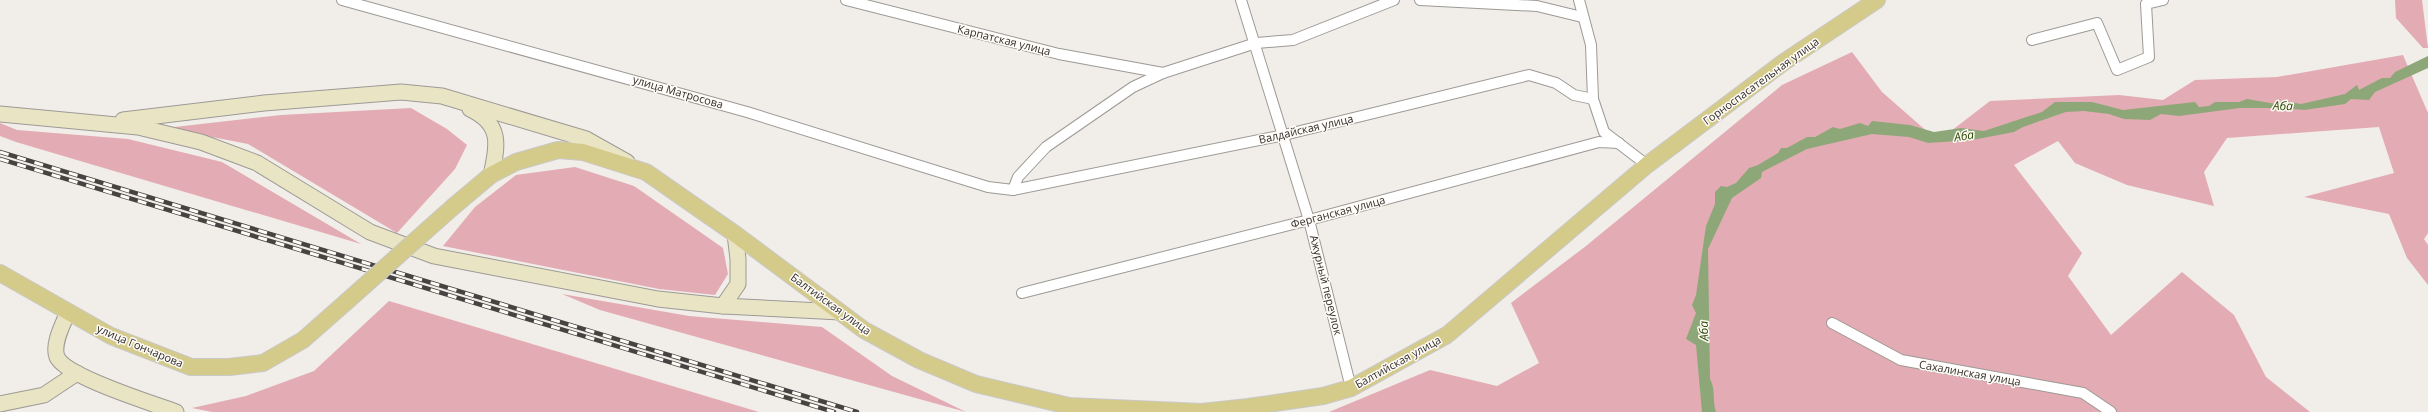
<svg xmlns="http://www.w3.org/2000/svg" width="2428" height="412" viewBox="0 0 2428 412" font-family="'Open Sans',sans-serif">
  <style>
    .green { fill: #e3abb3 }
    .water { fill: #8ea779 }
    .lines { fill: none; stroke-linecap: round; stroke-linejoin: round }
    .street-casing { stroke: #9d9a96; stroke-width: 12 }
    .secondary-casing { stroke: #9d9a96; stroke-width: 17 }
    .primary-casing { stroke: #c9c9c9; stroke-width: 18 }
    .street { stroke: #fff; stroke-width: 10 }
    .secondary { stroke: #e9e5c4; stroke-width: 15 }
    .primary { stroke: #d4ca89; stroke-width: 16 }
    .rail-casing { stroke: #464442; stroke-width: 4.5 }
    .rail { stroke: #fffbf6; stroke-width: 3; stroke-dasharray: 9; stroke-linecap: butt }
    .primary-bridge-casing { stroke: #c9c9c9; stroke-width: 18; stroke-linecap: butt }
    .primary-bridge { stroke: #d4ca89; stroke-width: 16 }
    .labels { text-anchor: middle; stroke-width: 3; stroke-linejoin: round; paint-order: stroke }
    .street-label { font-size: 11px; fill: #312f2e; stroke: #fffbf6 }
    .water-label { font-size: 12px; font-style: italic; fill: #2c4a02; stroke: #fffbf6 }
  </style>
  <rect width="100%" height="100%" fill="#f1ede9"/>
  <g class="green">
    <path d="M2395 0H2422L2428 48H2423L2396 18Z"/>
    <path d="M1852 52 1882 92 1938 141 1990 101 2119 95 2163 100 2195 80 2277 77 2403 55 2428 113V233L2424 239 2428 245V285L2407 258 2389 214 2304 197 2394 173 2379 127 2227 138 2204 172 2214 206 2127 185 2075 163 2058 141 2014 165 2082 253 2068 276 2111 335 2182 272 2234 315 2266 377 2310 412H1329L1430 370 1497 386 1539 363 1511 303 1586 246 1782 85Z"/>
    <path d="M411 108 447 129 467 145 455 169 397 233 248 144 166 128 281 115Z"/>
    <path d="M0 123 17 130 128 139 222 162 361 244 16 142 0 136Z"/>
    <path d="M575 167 634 186 723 248 728 274 715 295 659 289 443 246 475 207 516 175Z"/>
    <path d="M562 294 689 316 822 327 892 376 966 412 600 310Z"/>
    <path d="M389 301 759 412H212L192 408 246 396 314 371Z"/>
  </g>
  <path class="water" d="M2428 56V68L2375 92 2369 100 2351 99 2345 104 2304 110 2283 108H2240L2179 116 2161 114 2150 120 2124 119 2109 114 2084 111 2066 112 2023 127 2014 132 1972 140 1928 143 1909 137 1872 134 1807 149 1762 172 1761 178 1732 198 1708 249 1710 379C1716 390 1712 400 1716 412H1702L1696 345 1686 339 1696 313 1692 305 1696 295 1706 226 1715 204V192L1721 186 1727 187 1736 183 1749 168 1758 165 1778 153 1781 148H1787L1807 137H1815L1833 127 1840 129 1860 123 1868 126 1872 121 1910 125 1934 132 1961 128 1984 131 2042 112 2055 102H2092L2123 110 2195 102 2199 107 2209 106 2215 102H2239L2247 99 2276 104 2284 101 2301 104 2345 94 2357 85 2359 90 2382 78H2390L2395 72Z"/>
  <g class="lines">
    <defs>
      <g id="street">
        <path d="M342 0 747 112 988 187 1013 190 1284 135 1529 75 1556 83 1574 95 1593 99"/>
        <path d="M846 0 1059 54 1163 73"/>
        <path d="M1241 0 1309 220 1351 388"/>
        <path d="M1420 0 1537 6 1582 17"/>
        <path d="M1579 0 1591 45 1593 99 1604 132 1647 165"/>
        <path d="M2032 40 2097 23 2117 70 2149 57 2146 4 2163 0"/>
        <path d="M1013 190 1018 177 1046 147 1133 87 1163 73 1256 43 1293 40 1394 0"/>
        <path d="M1022 293 1309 220 1599 142 1619 143"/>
        <path d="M1832 323 1901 360 2083 393 2111 412"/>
      </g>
      <g id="secondary">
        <path d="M470 109C502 124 498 145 491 175"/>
        <path d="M0 114 138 127 201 142 257 163 370 232 434 256 658 299 723 306 840 312"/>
        <path d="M123 120 264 103 401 92 442 96 586 139 627 162"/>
        <path d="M723 306 738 284V259L735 234"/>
        <path d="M68 312C63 324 52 344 57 357 66 377 152 403 176 412"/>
        <path d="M0 404 44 395 77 373"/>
      </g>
      <g id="primary">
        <path d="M454 206 491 175 516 162 558 150 583 152 646 172 735 234 864 330 919 360 976 384 1069 406 1202 412 1248 407 1323 396 1351 388 1447 335 1647 165 1784 62 1877 0"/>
        <path d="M0 273 111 336 191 367H229L263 363 303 340 345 303"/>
      </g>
    </defs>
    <use href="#street" class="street-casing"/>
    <use href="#secondary" class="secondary-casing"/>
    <use href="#primary" class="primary-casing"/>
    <use href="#street" class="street"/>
    <use href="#secondary" class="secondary"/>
    <use href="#primary" class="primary"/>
    <defs>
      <g id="rail">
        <path d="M0 152 857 412"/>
        <path d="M0 159 834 412"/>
      </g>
    </defs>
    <use href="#rail" class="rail-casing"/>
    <use href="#rail" class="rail"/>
    <defs>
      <path id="primary-bridge" d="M345 303 454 206"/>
    </defs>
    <use href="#primary-bridge" class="primary-bridge-casing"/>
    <use href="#primary-bridge" class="primary-bridge"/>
  </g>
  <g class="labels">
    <g class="street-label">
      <text transform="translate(1004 40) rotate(14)" y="4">Карпатская улица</text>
      <text transform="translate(1761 81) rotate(-36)" y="4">Горноспасательная улица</text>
      <text transform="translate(678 92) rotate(16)" y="4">улица Матросова</text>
      <text transform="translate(1306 129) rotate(-13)" y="4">Валдайская улица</text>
      <text transform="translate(1338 212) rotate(-15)" y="4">Ферганская улица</text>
      <text transform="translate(1326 285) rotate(76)" y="4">Ажурный переулок</text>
      <text transform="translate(831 304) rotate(36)" y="4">Балтийская улица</text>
      <text transform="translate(140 346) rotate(23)" y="4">улица Гончарова</text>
      <text transform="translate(1398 362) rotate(-29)" y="4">Балтийская улица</text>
      <text transform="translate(1970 373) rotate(10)" y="4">Сахалинская улица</text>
    </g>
    <g class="water-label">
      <text transform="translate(2283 106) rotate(2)" y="4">Аба</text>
      <text transform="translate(1964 136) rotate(-9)" y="4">Аба</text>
      <text transform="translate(1704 331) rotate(-92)" y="4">Аба</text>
    </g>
  </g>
</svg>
